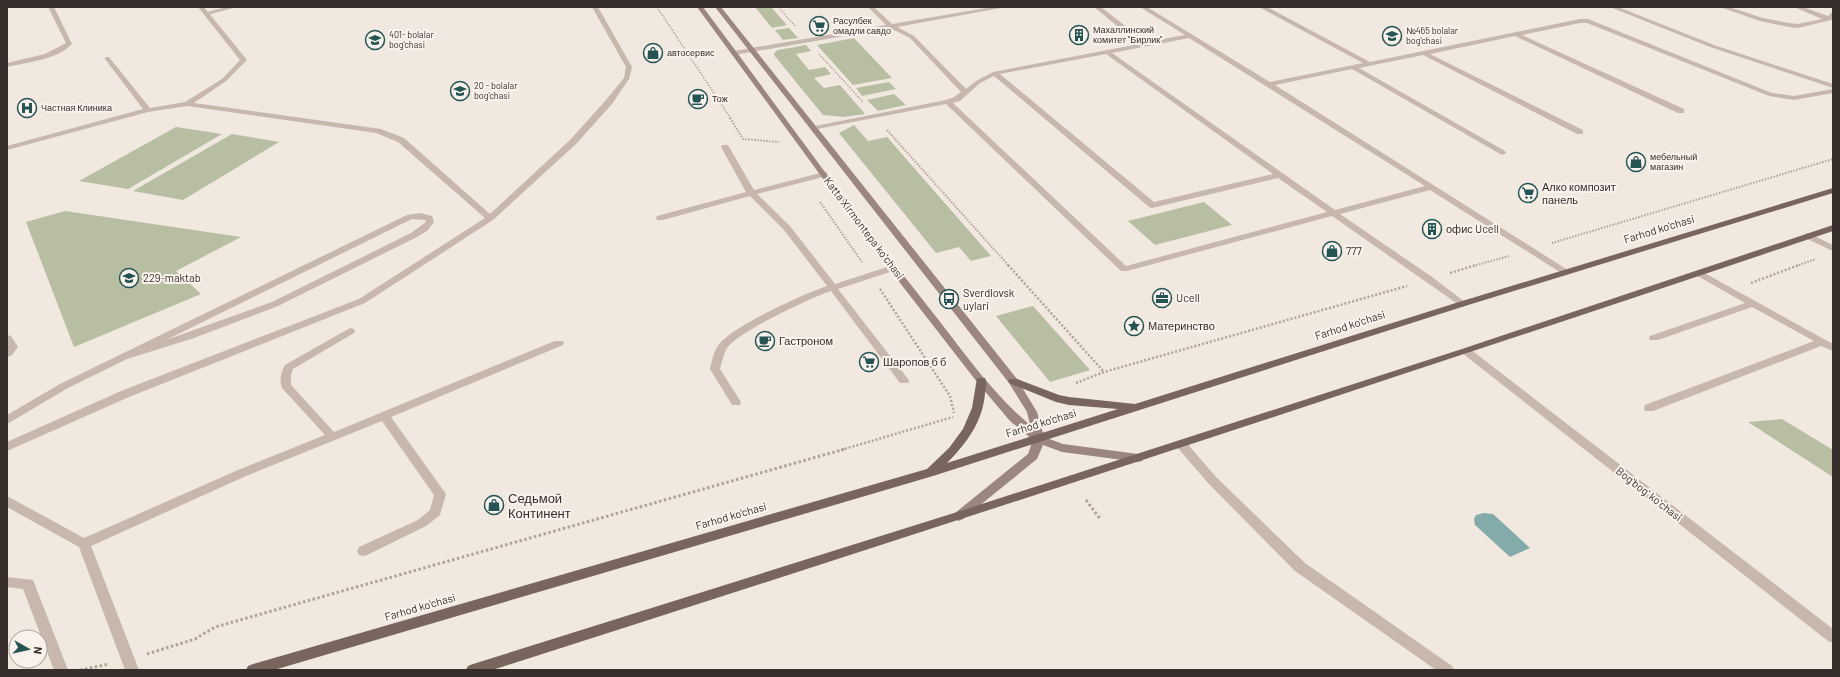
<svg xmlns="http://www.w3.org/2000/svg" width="1840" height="677" viewBox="0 0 1840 677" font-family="Barlow,sans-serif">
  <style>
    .green { fill: #b7bea2 }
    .water { fill: #82abaa }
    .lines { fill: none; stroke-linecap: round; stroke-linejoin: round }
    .path-far3 { stroke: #b3a297; stroke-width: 1.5; stroke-dasharray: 1.5 1.5; stroke-linecap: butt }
    .path-far2 { stroke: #b3a297; stroke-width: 2; stroke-dasharray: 1.5 1.5; stroke-linecap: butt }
    .path-far1 { stroke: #b3a297; stroke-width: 2.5; stroke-dasharray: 2 2; stroke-linecap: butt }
    .path { stroke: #b3a297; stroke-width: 3; stroke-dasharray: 2.5 2.5; stroke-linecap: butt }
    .lane { fill: #c8b7ad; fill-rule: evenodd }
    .street { fill: #c8b7ad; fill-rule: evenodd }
    .secondary { fill: #9b877f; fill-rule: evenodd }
    .primary { fill: #77655e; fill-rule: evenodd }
    .labels { text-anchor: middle; stroke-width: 4; stroke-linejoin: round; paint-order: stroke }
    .far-poi-label { font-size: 9px; fill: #372e2b; stroke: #f9f2ec; text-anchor: start }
    .poi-label { font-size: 11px; fill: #372e2b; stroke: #f9f2ec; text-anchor: start }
    .street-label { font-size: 11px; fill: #372e2b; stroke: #f9f2ec }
    .near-poi-label { font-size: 13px; fill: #372e2b; stroke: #f9f2ec; text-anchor: start }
  </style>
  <rect width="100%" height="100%" fill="#f1e8e0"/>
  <g class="green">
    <path d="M755 7H771L787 25 772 28Z"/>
    <path d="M789 28 798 38 783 40 775 30Z"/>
    <path d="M854 38 892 78 853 85 817 45Z"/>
    <path d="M806 45 811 51 796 54 809 70 825 67 831 74 814 78 824 88 840 85 865 114 844 117 823 115 774 55 775 52 778 50Z"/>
    <path d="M889 82 896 89 862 96 856 88Z"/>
    <path d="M894 94 906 105 878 111 867 100Z"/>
    <path d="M854 125 868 141 887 137 991 256 971 261 959 247 936 253 839 133Z"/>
    <path d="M176 127 222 134 128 189 79 181Z"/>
    <path d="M232 134 279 142 183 200 133 191Z"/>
    <path d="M1204 202 1232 225 1155 245 1128 221Z"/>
    <path d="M65 211 241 237 176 271 201 294 74 347 26 222Z"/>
    <path d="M1033 306 1090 370 1050 382 996 316Z"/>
    <path d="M1782 419 1833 450V477L1748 422Z"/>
  </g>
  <path class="water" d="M1484 513 1493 514 1530 548 1510 557 1475 525 1474 519 1476 515Z"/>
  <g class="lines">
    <g class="path-far3">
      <path d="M657 7 731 119"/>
      <path d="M778 7 795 26"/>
      <path d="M819 54 863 102"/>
    </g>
    <g class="path-far2">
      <path d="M730 118 743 139 779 142"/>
      <path d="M887 130 1009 266"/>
      <path d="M820 202 862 262"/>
      <path d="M1552 243 1833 159"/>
      <path d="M1473 266 1509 256"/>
      <path d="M1796 266 1816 259"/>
    </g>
    <g class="path-far1">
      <path d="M1008 265 1104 372"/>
      <path d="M1450 273 1476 265"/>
      <path d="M1751 283 1799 265"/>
      <path d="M880 289 950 396 954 413"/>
      <path d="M1076 383 1104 372 1407 286"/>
      <path d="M841 450 953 417"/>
    </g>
    <g class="path">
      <path d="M1086 500 1101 520"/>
      <path d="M147 654 195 639 215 627 845 449"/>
      <path d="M80 670 109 664"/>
    </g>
    <g class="lane">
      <path d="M48 7H54L72 44C56 60 28 62 7 67V63L45 54 66 43Z"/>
      <path d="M198 7H204L247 60 226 81 194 103 381 129 404 138 490 214 570 140 606 100 624 78 626 67 592 7H598L632 67 629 79 612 104 576 144 493 220 365 303 129 397 7 451V442L121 391 359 299 485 218 398 142 376 133 187 106 148 112 7 150V146L143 109 105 59V57H109L150 108 185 102 222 79 240 60Z"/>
      <path d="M868 7H874L892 24 992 7H1006L897 27 914 36 966 89 976 81 993 72 1139 44 1094 7H1101L1146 42 1185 35 1140 7H1147L1270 82 1363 63 1259 7H1267L1370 62 1580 19H1588L1772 93 1794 96 1833 89V93L1794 100 1769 96 1587 23H1580L1522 35 1684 109V113H1678L1515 36 1430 54 1583 130V134H1577L1423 55 1359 68 1505 151 1506 153 1502 155 1352 69 1275 85 1571 272 1566 275 1563 274 1430 190 1340 214 1432 277 1465 302 1467 304 1465 306 1462 307 1332 216 1127 271H1121L946 104 812 130 811 128 815 126 946 100 954 97 961 92 910 38 890 28 734 55 731 53 734 51 886 25ZM1189 38 1425 186 1335 210 1112 53ZM1106 54 1273 174 1154 202 1000 74ZM994 76 1149 207 1152 208 1278 178 1327 212 1126 266 953 103 960 101 980 83Z"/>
      <path d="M1610 7H1618L1714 45 1833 84V88L1710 47Z"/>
      <path d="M1720 7H1729L1763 18 1789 23 1798 24 1822 19 1794 7H1803L1828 16 1833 11V18L1831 20 1798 28 1789 27 1760 21Z"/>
      <path d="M722 145H728L754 190 824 172H827V176L757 194 790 226 835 284 890 266H896L898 268 896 270 838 289 908 379 909 381 908 383H900L831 291C810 298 738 332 727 348 723 355 722 362 720 369L741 402 740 405H732L710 369C712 360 714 350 720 343 736 325 803 294 827 286L784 230 750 196 663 220H657L656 218 657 216 746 192 721 147Z"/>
      <path d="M420 213 432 216 434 222 428 230 417 237 278 306 194 338 127 359 68 388 7 424V415L60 384 407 215ZM412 219 425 220 426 222 411 233 272 302 166 340Z"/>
      <path d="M1808 233 1833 245V251L1805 238 1804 236 1805 234Z"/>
      <path d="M1699 270 1833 344V351L1821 346 1653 411H1645L1644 408 1645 405 1814 341 1752 307 1658 340H1650L1649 338 1650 336 1745 303 1696 275 1694 273Z"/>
      <path d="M350 328 354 329 355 331 354 333 293 369 291 375V385L334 432 555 341H563L564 343 563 345 391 417 446 494 440 515 426 526 367 555 363 556 359 555 357 551 359 547 418 520 430 510 434 495 382 421 246 476 91 546 139 670H125L79 547 7 507V496L84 538 238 470 325 435 282 388C279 381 281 372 285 365Z"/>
      <path d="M7 335 11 336 18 347 11 356 7 357Z"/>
      <path d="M1466 348 1470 349 1833 629V643L1828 641 1462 353 1461 351Z"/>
      <path d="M1181 440 1185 441 1216 477 1305 563 1452 666 1454 670H1436L1295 571 1208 483 1177 447 1175 444 1177 441Z"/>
      <path d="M7 577 33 580 68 670H54L23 589 7 587Z"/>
    </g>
    <path class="street" d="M226 7H237L207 15 204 13Z"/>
    <path class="secondary" d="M697 7H703C777 106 849 207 926 304 959 345 990 392 1030 425L1027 412 1009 383 715 7H721L1017 379 1037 412 1044 437 1063 444 1138 454 1142 455 1144 458 1142 461 1138 462 1062 452 1043 445 1037 459 963 519 959 521 955 519 953 516 955 513 1028 454 1033 440 1010 421 977 382 890 270Z"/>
    <g class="primary">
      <path d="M1833 188V193L1465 306 933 476 274 670H246L248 666 253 664 927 469 949 448 963 429 972 408 977 378H985C987 382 986 388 985 393 983 421 967 443 947 463L1118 409 1069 405 1056 402 1009 383 1008 381 1009 379H1017L1059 395 1069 397 1135 404 1459 302Z"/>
      <path d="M1833 225V231C1387 381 940 527 492 670H466L468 666 473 664 954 513 1462 349Z"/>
    </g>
  </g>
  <defs>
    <symbol id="supermarket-ring" viewBox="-11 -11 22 22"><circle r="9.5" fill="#f9f2ec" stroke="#255454" stroke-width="1.5"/><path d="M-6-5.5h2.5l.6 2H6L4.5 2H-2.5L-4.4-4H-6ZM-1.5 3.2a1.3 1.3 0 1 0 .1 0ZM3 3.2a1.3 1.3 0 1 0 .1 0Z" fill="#255454"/></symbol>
    <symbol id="building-ring" viewBox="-11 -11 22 22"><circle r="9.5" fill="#f9f2ec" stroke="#255454" stroke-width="1.5"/><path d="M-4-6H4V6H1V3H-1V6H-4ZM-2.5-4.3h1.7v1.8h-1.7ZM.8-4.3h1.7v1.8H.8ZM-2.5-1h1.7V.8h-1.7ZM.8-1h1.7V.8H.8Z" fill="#255454"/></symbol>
    <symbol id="school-ring" viewBox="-11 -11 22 22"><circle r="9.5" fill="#f9f2ec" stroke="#255454" stroke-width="1.5"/><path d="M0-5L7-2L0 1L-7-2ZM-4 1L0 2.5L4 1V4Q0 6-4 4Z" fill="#255454"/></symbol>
    <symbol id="shop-ring" viewBox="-11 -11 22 22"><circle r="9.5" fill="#f9f2ec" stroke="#255454" stroke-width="1.5"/><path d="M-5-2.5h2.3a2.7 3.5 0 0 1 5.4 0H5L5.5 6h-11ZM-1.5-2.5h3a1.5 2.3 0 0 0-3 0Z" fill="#255454"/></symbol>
    <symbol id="cafe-ring" viewBox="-11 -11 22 22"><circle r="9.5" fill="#f9f2ec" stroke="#255454" stroke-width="1.5"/><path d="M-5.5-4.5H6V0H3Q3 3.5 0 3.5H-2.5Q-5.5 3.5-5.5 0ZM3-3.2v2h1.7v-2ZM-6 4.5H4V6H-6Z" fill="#255454"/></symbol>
    <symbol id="hospital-ring" viewBox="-11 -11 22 22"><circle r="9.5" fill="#f9f2ec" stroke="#255454" stroke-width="1.5"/><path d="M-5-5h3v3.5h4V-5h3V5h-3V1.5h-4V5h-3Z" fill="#255454"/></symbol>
    <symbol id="office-ring" viewBox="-11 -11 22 22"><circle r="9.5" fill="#f9f2ec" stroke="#255454" stroke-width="1.5"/><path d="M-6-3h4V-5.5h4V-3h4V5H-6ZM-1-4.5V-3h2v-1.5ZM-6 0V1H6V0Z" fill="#255454"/></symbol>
    <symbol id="bus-ring" viewBox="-11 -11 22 22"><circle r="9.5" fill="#f9f2ec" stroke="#255454" stroke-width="1.5"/><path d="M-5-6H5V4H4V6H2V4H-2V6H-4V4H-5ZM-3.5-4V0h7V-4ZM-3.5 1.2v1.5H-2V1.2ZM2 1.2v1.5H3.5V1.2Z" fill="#255454"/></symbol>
    <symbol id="sight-ring" viewBox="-11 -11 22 22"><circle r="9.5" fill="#f9f2ec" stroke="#255454" stroke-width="1.5"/><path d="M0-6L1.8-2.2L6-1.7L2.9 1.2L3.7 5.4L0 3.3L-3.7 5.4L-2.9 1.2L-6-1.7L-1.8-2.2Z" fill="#255454"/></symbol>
  </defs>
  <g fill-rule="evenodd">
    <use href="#supermarket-ring" x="808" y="15" width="22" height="22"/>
    <use href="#building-ring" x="1068" y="24" width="22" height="22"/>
    <use href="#school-ring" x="1381" y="25" width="22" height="22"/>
    <use href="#school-ring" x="364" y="29" width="22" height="22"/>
    <use href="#shop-ring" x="642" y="42" width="22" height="22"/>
    <use href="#school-ring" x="449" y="80" width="22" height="22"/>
    <use href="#cafe-ring" x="687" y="88" width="22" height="22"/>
    <use href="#hospital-ring" x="16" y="97" width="22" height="22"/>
    <use href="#shop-ring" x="1625" y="151" width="22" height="22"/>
    <use href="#supermarket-ring" x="1517" y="182" width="22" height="22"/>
    <use href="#building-ring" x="1421" y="218" width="22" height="22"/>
    <use href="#shop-ring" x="1321" y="240" width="22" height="22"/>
    <use href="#school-ring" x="118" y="267" width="22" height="22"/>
    <use href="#office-ring" x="1151" y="287" width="22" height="22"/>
    <use href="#bus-ring" x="938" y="288" width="22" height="22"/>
    <use href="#sight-ring" x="1123" y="315" width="22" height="22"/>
    <use href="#cafe-ring" x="754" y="330" width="22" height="22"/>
    <use href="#supermarket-ring" x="858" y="351" width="22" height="22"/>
    <use href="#shop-ring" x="483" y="494" width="22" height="22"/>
  </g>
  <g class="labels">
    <g class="far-poi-label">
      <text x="833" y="24">Расулбек<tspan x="833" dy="10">омадли савдо</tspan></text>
      <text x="1093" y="33">Махаллинский<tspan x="1093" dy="10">комитет "Бирлик"</tspan></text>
      <text x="1406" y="34">№465 bolalar<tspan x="1406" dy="10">bog'chasi</tspan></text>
      <text x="389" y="38">401- bolalar<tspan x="389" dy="10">bog'chasi</tspan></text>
      <text x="667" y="56">автосервис</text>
      <text x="474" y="89">20 - bolalar<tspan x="474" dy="10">bog'chasi</tspan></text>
      <text x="712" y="102">Тож</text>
      <text x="41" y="111">Частная Клиника</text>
      <text x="1650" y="160">мебельный<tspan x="1650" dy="10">магазин</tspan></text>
    </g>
    <g class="poi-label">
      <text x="1542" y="191">Алко композит<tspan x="1542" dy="13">панель</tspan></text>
      <text x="1446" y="233">офис Ucell</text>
      <text x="1346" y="255">777</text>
      <text x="143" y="282">229-maktab</text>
      <text x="963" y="297">Sverdlovsk<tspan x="963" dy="13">uylari</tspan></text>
      <text x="1176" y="302">Ucell</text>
      <text x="1148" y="330">Материнство</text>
      <text x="779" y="345">Гастроном</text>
      <text x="883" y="366">Шаропов б б</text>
    </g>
    <g class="street-label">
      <text transform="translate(864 228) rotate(53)" y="4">Katta Xirmontepa koʻchasi</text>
      <text transform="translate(1659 229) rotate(-17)" y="4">Farhod ko'chasi</text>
      <text transform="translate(1350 325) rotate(-18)" y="4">Farhod ko'chasi</text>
      <text transform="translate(1041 423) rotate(-17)" y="4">Farhod ko'chasi</text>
      <text transform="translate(1649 494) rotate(38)" y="4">Bogʻbogʻ koʻchasi</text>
      <text transform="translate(731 516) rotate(-16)" y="4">Farhod ko'chasi</text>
      <text transform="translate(420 607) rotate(-16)" y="4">Farhod ko'chasi</text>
    </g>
    <g class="near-poi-label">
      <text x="508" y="503">Седьмой<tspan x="508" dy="15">Континент</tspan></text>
    </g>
  </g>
  <rect width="1840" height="677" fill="none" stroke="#372e2b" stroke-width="16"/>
  <g transform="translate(28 649) rotate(98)"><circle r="19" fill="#f9f2ec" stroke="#aba49f"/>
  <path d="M0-3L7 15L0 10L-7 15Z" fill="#255454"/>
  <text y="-6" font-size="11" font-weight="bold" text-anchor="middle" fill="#372e2b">N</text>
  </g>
</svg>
